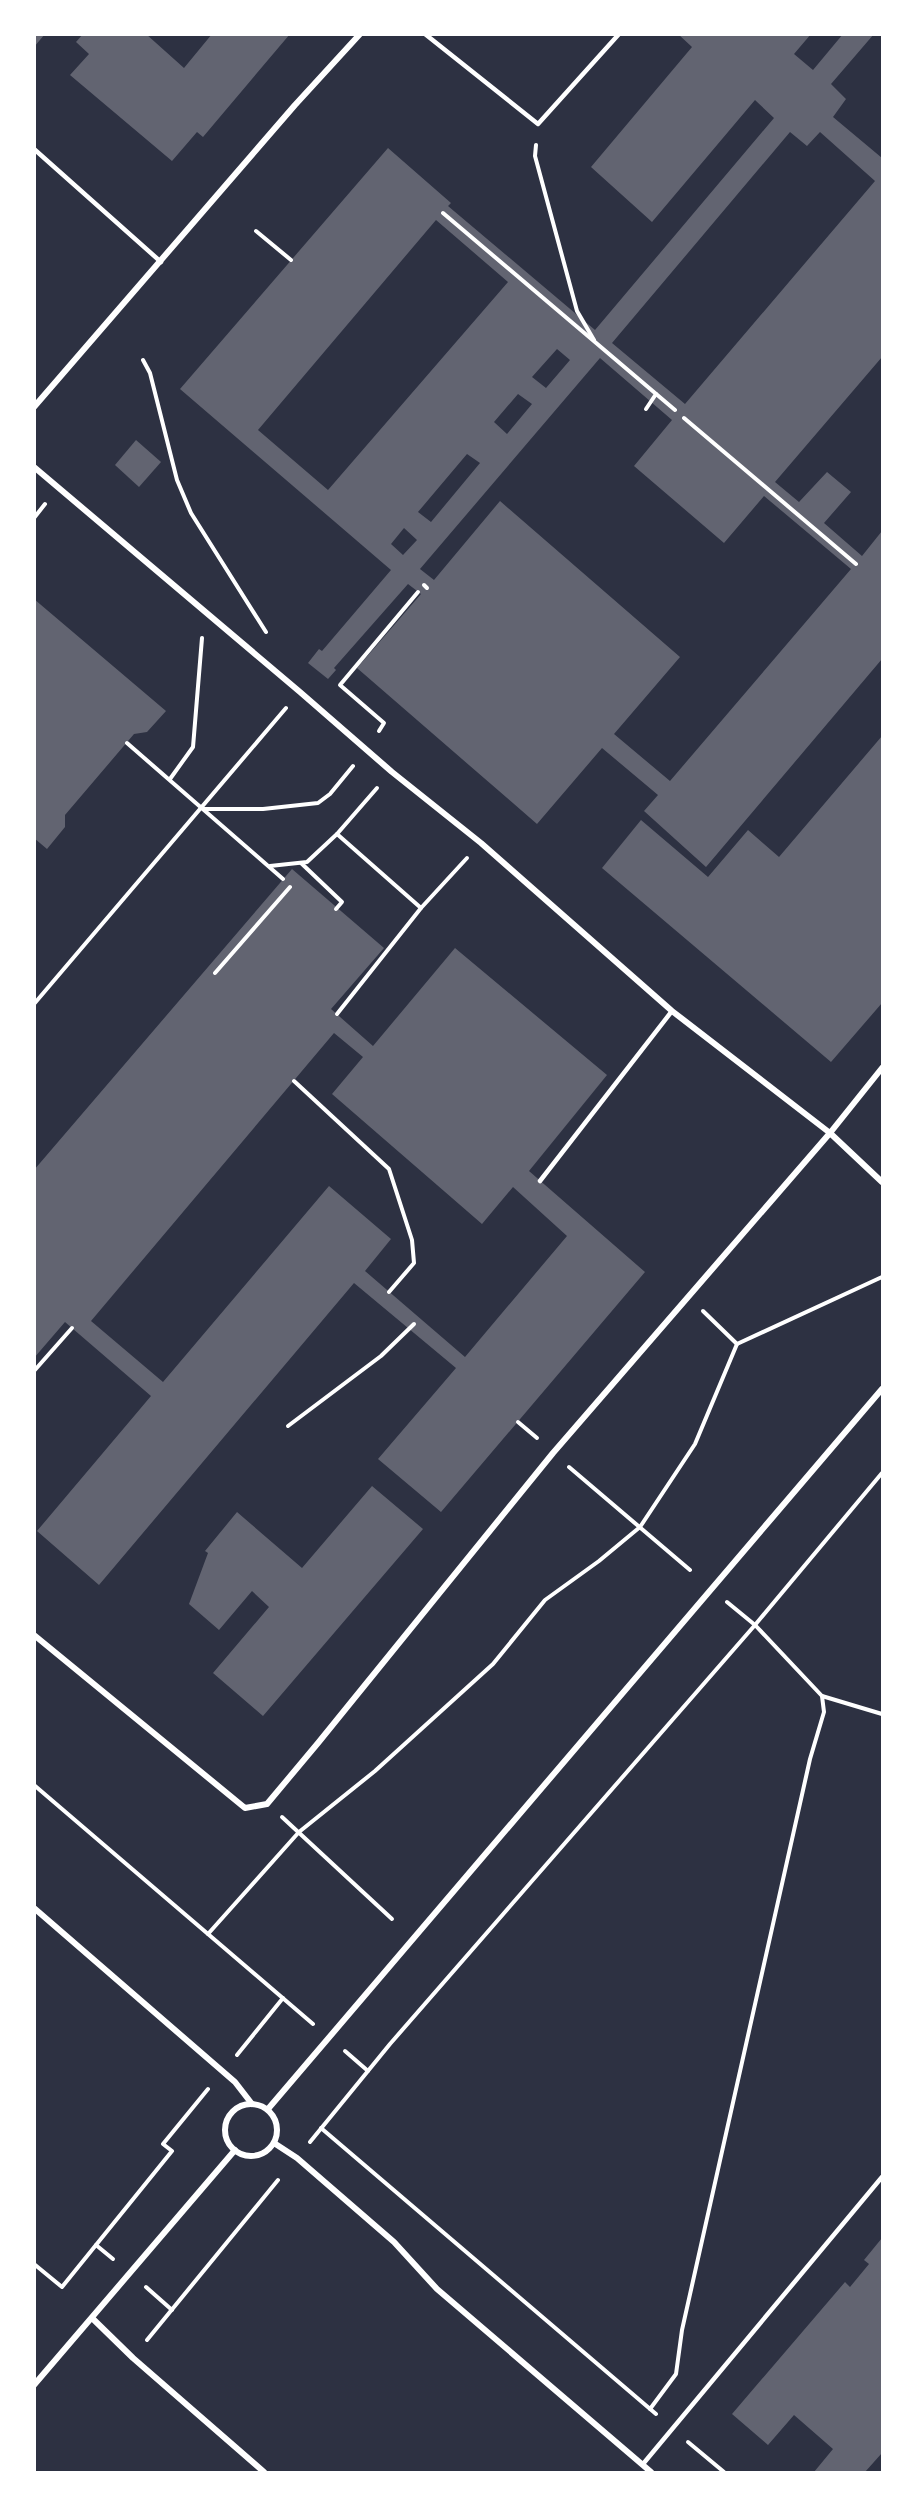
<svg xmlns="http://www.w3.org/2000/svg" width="917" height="2507" viewBox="0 0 917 2507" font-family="'Varela Round',sans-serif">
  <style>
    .building { fill: #626471; fill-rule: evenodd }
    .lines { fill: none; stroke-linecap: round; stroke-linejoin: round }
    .path { stroke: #fff; stroke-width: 4 }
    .service { stroke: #fff; stroke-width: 4.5 }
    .minor { stroke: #fff; stroke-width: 6 }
  </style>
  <rect width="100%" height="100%" fill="#2d3142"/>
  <g class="building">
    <path d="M34 34H45L34 47Z"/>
    <path d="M83 34H146L184 68 212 34H290L203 137 197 132 172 161 70 75 89 54 76 42Z"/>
    <path d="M678 34H811L794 54 813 70 843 34H874L831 84 846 99 833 117 882 158V357L775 482 799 502 827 472 851 492 824 523 862 556 882 531V659L706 867 644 811 658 795 602 748 537 824 357 668 421 594 408 584 334 668 336 670 328 679 308 663 319 649 322 651 391 570 180 389 388 148 451 203 448 206 595 330 774 118 755 100 652 222 591 167 692 47ZM790 132 807 146 820 132 875 181 685 404 612 343ZM436 220 508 282 328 490 258 430ZM557 349 570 360 546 388 532 377ZM600 358 672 420 634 466 724 543 764 496 851 569 670 781 614 734 680 657 500 501 434 580 420 569ZM518 394 532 404 507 434 494 422ZM467 454 480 463 431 522 418 512ZM404 528 417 540 403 555 391 544Z"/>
    <path d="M136 440 161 462 139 487 115 465Z"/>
    <path d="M34 599 166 711 147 732 134 734 65 815V827L47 849 34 838Z"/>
    <path d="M882 736V1003L831 1062 602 868 641 820 708 877 748 830 779 857Z"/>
    <path d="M292 869 384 948 331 1009 373 1046 455 948 607 1075 529 1171 645 1272 441 1512 378 1459 456 1368 354 1283 99 1585 37 1531 151 1396 65 1322 34 1358V1170ZM334 1033 363 1057 332 1094 482 1224 513 1187 567 1236 465 1357 365 1271 391 1239 329 1186 163 1382 91 1321Z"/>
    <path d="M372 1486 423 1529 263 1716 213 1673 269 1607 252 1591 219 1630 189 1604 208 1553 205 1551 237 1512 302 1568Z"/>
    <path d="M882 2238V2453L865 2472H814L833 2449 794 2415 768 2445 732 2414 845 2282 850 2287 869 2264 864 2260Z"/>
  </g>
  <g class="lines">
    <g class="path">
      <path d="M536 145 535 156 577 311 594 340"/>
      <path d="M443 213 675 410"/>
      <path d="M256 231 291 260"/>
      <path d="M143 360 150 373 177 480 191 513 266 632"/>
      <path d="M646 409 656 394"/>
      <path d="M684 418 856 564"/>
      <path d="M34 518 45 504"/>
      <path d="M424 585 427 588"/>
      <path d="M379 731 384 723 340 685 418 592"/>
      <path d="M127 743 283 879"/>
      <path d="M170 779 193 747 202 638"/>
      <path d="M204 809H263L318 803 330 794 353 766"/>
      <path d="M337 834 421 908"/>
      <path d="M301 863 342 902 336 909"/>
      <path d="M270 866 307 862 337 834 377 788"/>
      <path d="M215 973 290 887"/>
      <path d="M34 1004 286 708"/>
      <path d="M337 1014 421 908 467 858"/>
      <path d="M294 1081 389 1169 412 1240 414 1263 389 1292"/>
      <path d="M703 1311 737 1344"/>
      <path d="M34 1371 72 1328"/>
      <path d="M518 1422 537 1438"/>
      <path d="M288 1426 381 1356 414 1324"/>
      <path d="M569 1467 690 1570"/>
      <path d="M822 1696 882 1714"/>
      <path d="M34 1785 313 2024"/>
      <path d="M282 1817 392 1919"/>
      <path d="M208 1934 299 1832 375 1771 493 1664 545 1600 599 1561 640 1527 695 1444 737 1344 882 1277"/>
      <path d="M345 2051 368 2071"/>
      <path d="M237 2055 283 1998"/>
      <path d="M321 2128 656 2414"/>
      <path d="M310 2142 390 2044 755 1625 882 1473"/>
      <path d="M96 2245 113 2259"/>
      <path d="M34 2264 62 2287 172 2151 163 2144 208 2089"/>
      <path d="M146 2287 172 2310"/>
      <path d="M147 2340 278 2180"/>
      <path d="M650 2409 676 2374 682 2330 810 1759 824 1712 822 1696 755 1625 727 1602"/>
      <path d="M688 2442 724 2472"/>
    </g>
    <g class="service">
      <path d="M425 34 538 124 619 34"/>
      <path d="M34 149 161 262"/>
      <path d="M540 1181 672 1011"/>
      <path d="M643 2464 882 2177"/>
    </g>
    <g class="minor">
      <path d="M34 407 295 105 360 34"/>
      <path d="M34 467 300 692 392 772 481 843 672 1011 830 1133 882 1182"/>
      <path d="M34 1635 245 1808 267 1804 318 1743 553 1453 830 1133 882 1068"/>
      <path d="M34 1908 235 2082 252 2104"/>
      <circle cx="251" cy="2130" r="26"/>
      <path d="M268 2109 882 1389"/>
      <path d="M274 2143 297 2158 394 2242 437 2289 651 2472"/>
      <path d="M92 2318 133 2358 264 2472"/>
      <path d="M34 2385 235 2150"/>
    </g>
  </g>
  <rect width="917" height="2507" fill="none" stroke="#ffffff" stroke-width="72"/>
</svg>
